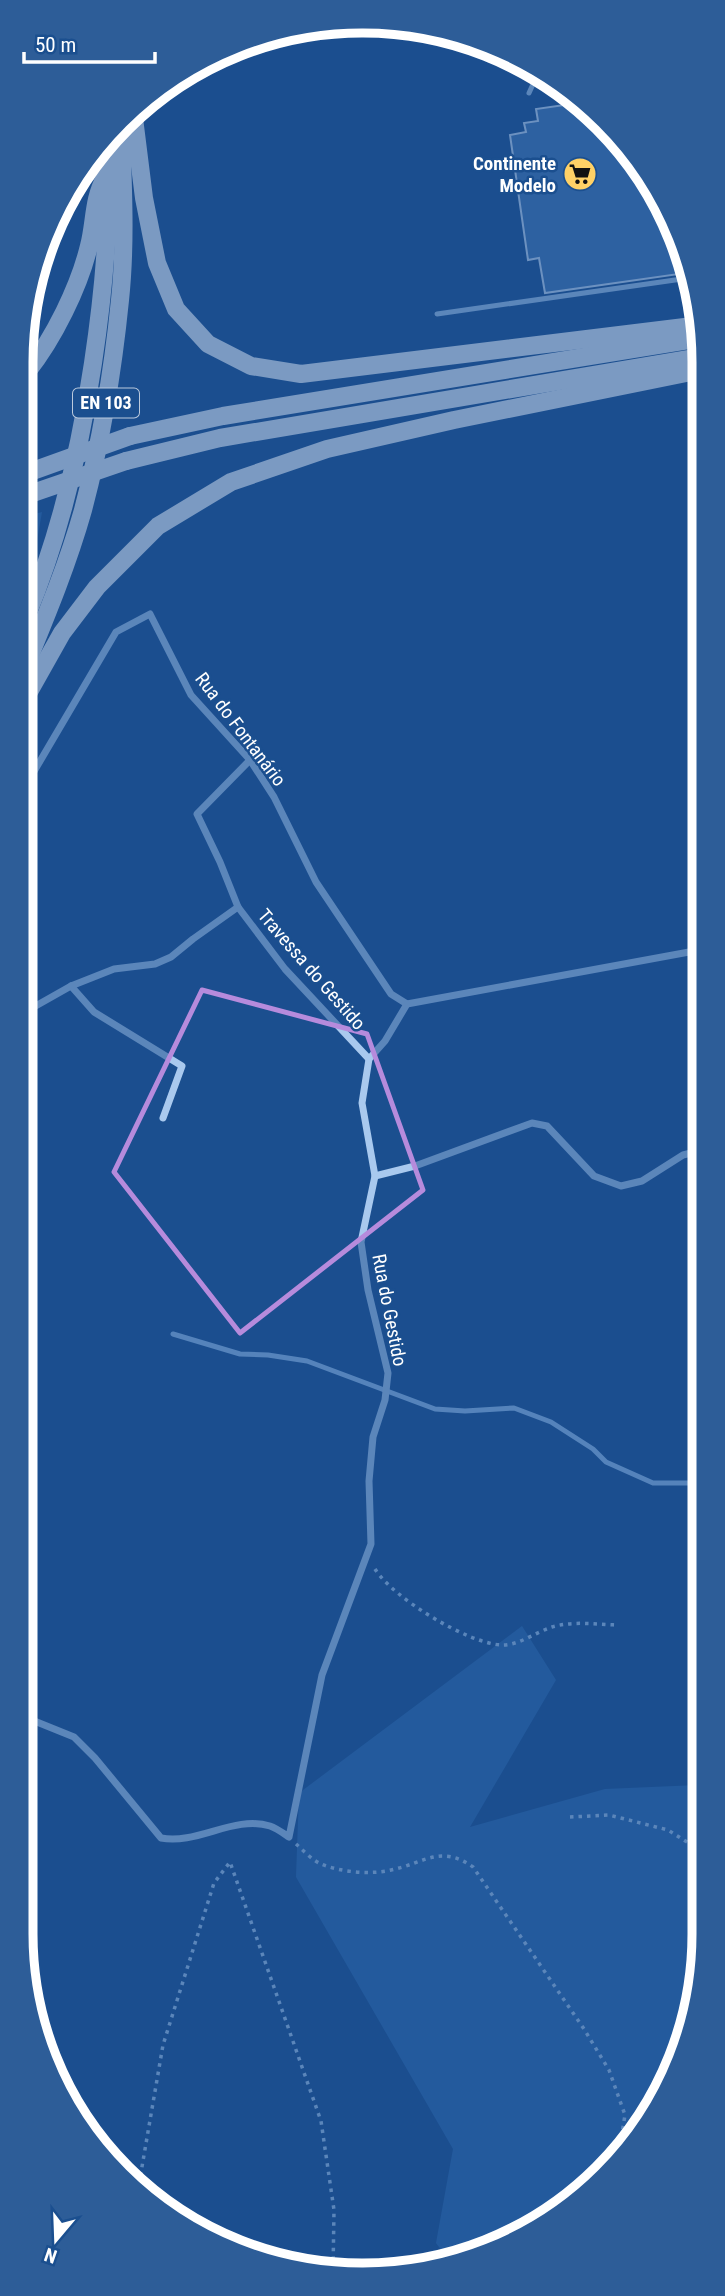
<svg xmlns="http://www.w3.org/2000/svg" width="725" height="2296" viewBox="0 0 725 2296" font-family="'Roboto Condensed',sans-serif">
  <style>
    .green { fill: #2e69ad }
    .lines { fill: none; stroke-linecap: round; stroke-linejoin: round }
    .stream { stroke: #9cc4f0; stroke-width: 5 }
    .building { fill: #4478b7; stroke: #cfe3fa; stroke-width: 2 }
    .path { stroke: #a9c9ee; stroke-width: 3.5; stroke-dasharray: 3.5 5; stroke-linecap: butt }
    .service { stroke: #a9c9ee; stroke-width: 5 }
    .minor { stroke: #a9c9ee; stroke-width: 7 }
    .primary { stroke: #f0f6ff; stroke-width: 18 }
    .primary-bridge { stroke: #f0f6ff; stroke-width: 18 }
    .marked { fill: none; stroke: #b68bdc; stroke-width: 5; stroke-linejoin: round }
    .labels { text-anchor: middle; stroke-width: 5; stroke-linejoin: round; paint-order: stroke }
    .shield { fill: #1b4f8f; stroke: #bbcadd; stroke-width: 2 }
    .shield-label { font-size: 18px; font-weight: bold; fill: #fff }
    .poi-label { font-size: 19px; font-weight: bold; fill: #fff; stroke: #1b4f8f; text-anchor: end }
    .street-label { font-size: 19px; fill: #fff; stroke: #1b4f8f }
    .rim { fill: none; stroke: #fff; stroke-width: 9 }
  </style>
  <rect width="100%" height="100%" fill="#1b4f8f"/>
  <g class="green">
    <path d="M42 512 35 552 26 580 27 516Z"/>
    <path d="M522 1626 556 1680 470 1827 605 1789 698 1785 697 2001 646 2124 553 2217 451 2263 436 2243 453 2149 296 1877 299 1793Z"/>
  </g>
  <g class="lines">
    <path class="stream" d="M173 1334 240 1354 268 1355 307 1361 435 1409 465 1411 514 1408 551 1422 593 1449 606 1462 653 1483H698"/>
  </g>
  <path class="building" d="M578 103 619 137 669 212 684 260 677 261 679 274 545 293 539 258 528 260 510 135 526 132 524 123 538 121 536 109Z"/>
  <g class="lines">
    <g class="path">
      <path d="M375 1569C393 1598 467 1643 501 1645 518 1646 536 1632 552 1627 572 1621 594 1624 616 1625"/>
      <path d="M570 1817 609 1815 668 1830 698 1849"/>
      <path d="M296 1844C304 1851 312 1860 321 1864 340 1872 371 1875 391 1870 425 1863 440 1844 473 1867L584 2029 609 2070 625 2115 619 2151"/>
      <path d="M139 2184 163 2045 214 1883 230 1862 321 2121 334 2210 333 2271"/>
    </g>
    <g class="service">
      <path d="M529 93 539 71"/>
      <path d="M437 314 689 278"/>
    </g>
    <g class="minor">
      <path d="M250 760 197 814 220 862 238 907 285 969 369 1059"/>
      <path d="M26 785 116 632 150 614 191 695 250 760 274 797 316 882 391 994 407 1004"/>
      <path d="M71 986 94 1012 182 1066 163 1118"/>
      <path d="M25 1012 71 986 114 969 155 964 171 957 193 939 238 907"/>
      <path d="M375 1176 415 1166 532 1123 547 1126 594 1176 621 1186 642 1181 683 1155 699 1151"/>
      <path d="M22 1716 74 1737 95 1758 161 1838C197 1845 234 1815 270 1826 276 1828 283 1833 289 1837L322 1675 371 1544 369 1481 373 1437 385 1400 388 1373 368 1290 361 1242 375 1176 362 1103 369 1059 385 1041 407 1004 700 950"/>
    </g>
    <g class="primary">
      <path d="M134 118 144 198 157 263 176 309 208 344 251 366 301 374 701 325"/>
      <path d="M27 372C54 338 79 287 89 246 95 223 93 199 105 178"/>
      <path d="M130 436 223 416 701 338"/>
      <path d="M126 461 220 438 701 357"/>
      <path d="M26 617C60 536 80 450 93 363 104 290 111 218 107 144"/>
      <path d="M26 665C47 614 68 563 83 510 101 442 113 370 120 300 126 244 123 187 121 130"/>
      <path d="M26 697 62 633 97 587 158 526 231 482 327 449 454 420 701 370"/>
    </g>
    <g class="primary-bridge">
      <path d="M27 473 130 436"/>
      <path d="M27 495 126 461"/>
    </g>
  </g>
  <path d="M0 0H725V2296H0ZM202 990 367 1034 423 1190 240 1333 114 1172Z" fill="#1b4f8f" fill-opacity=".55" fill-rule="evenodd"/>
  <path class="marked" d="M202 990 367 1034 423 1190 240 1333 114 1172Z"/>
  <defs>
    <symbol id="supermarket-disc" viewBox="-11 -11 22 22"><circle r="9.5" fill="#ffd166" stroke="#1b4f8f"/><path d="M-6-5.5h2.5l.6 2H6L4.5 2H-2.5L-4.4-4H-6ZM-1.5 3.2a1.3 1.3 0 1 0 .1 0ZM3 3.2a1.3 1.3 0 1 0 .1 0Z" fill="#111"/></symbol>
  </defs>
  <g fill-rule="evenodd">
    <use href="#supermarket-disc" x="561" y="155" width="38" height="38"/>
  </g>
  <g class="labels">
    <rect class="shield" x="73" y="388.5" width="66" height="29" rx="5"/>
    <g class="shield-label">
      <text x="106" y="409">EN 103</text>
    </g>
    <g class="poi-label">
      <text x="556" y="170">Continente<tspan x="556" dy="22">Modelo</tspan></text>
    </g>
    <g class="street-label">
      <text transform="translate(241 729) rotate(53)" y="7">Rua do Fontanário</text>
      <text transform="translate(312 969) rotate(49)" y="7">Travessa do Gestido</text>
      <text transform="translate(390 1310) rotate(79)" y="7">Rua do Gestido</text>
    </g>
  </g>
  <path d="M0 0H725V2296H0ZM362 33H363A329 329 0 0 1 692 362V1934A329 329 0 0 1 363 2263H362A329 329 0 0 1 33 1934V362A329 329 0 0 1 362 33Z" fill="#2d5d98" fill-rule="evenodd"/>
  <path class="rim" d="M362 33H363A329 329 0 0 1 692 362V1934A329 329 0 0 1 363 2263H362A329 329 0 0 1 33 1934V362A329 329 0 0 1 362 33Z"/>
  <g transform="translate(56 2240) rotate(199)" stroke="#1b4f8f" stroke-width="5" paint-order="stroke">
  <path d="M0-5L12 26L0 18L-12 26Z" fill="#ffffff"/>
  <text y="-10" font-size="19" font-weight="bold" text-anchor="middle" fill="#ffffff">N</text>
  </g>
  <path d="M24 52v10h131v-10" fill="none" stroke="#ffffff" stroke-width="3.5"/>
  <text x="35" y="52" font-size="21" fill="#ffffff" stroke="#1b4f8f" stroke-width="5" paint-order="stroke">50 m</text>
</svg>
